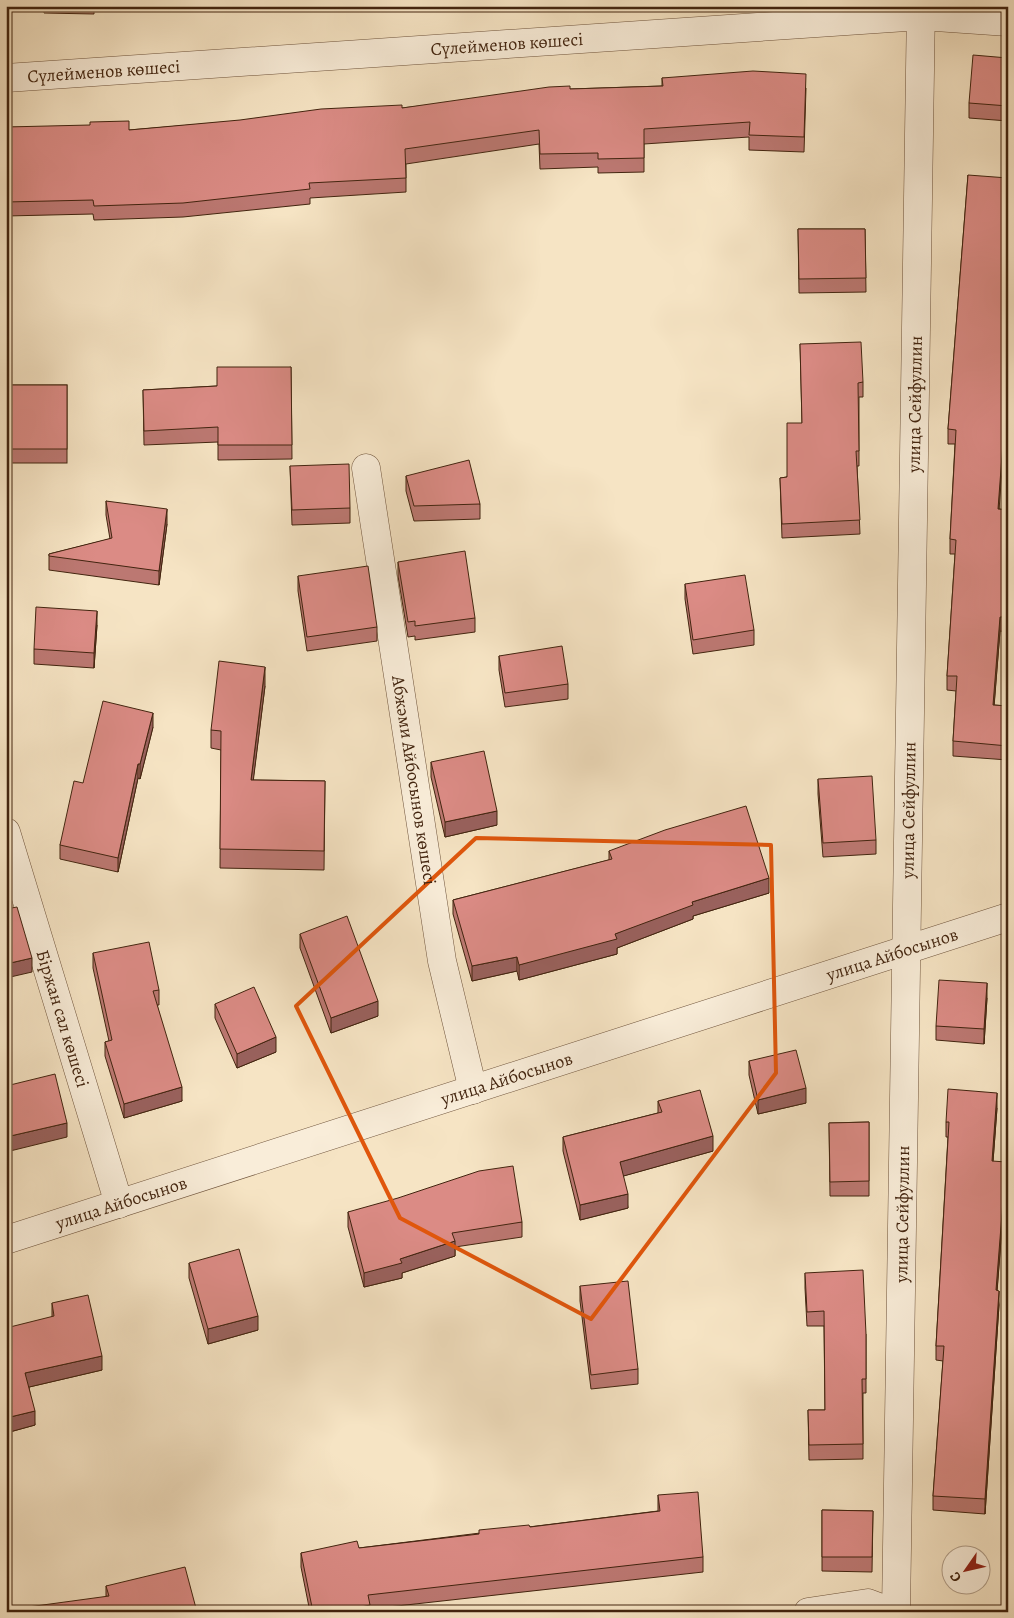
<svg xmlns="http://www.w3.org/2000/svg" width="1014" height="1618" viewBox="0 0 1014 1618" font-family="Alegreya,serif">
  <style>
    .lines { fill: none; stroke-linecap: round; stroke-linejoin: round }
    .minor-casing { stroke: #6f543c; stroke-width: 29 }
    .minor { stroke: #f9edd9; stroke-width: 28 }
    .wall { fill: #bc7872; stroke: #42240f }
    .shaded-wall { fill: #99615d; stroke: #42240f }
    .building { fill: #db8b85; stroke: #42240f }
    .marked { fill: none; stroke: #e0560c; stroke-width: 4; stroke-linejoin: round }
    .labels { text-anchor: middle; stroke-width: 4; stroke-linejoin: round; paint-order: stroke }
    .street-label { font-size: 18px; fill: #42240f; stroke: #f9edd9 }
  </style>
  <rect width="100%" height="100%" fill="#f6e4c4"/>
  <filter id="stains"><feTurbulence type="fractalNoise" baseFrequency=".004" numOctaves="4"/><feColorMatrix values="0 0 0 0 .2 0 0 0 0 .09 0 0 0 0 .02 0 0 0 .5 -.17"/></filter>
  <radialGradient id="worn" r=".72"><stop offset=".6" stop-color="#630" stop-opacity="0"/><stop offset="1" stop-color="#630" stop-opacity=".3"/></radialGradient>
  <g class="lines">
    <defs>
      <g id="minor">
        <path id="s1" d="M6 78 921 16 1008 22"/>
        <path id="s2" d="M366 468 442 961 473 1090"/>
        <path id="s3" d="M6 832 119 1204"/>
        <path id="s4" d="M6 1240 1008 917"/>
        <path d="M808 1612 868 1603 892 1612"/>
        <path id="s5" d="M896 1612 921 6"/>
      </g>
    </defs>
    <use href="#minor" class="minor-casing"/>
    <use href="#minor" class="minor"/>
  </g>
  <g class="wall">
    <path d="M44 6H105L94 7V14L44 13Z"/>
    <path d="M1008 58V121L969 118V103Z"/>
    <path d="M662 78 806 88 804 152 749 150V137L644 144V172L598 173V167L540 169 539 144 406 164V192L310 198V204L183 217 94 220 93 214 6 216V127L129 130 402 108 570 89 662 86Z"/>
    <path d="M968 175 999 509 1008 510V632L1000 631 994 705 1008 706V760L953 756V741L956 691 947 690V676L955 554H950V539L955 444H948V429Z"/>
    <path d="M798 229H865L866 292 799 293Z"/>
    <path d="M800 344 863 382V397H859V466H857L860 534 782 538 780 478 787 477 802 423Z"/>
    <path d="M291 367 292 459 218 460V442L144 445 143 390 217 386Z"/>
    <rect x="8" y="385" width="59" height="78"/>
    <path d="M290 466 350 508V523L292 525Z"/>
    <path d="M406 476 480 504V519L414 521 406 491Z"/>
    <path d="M106 501 167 524 159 585 49 570V554L110 539 106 515Z"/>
    <path d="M398 562 475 618V632L415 640V636L408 637 398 576Z"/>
    <path d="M298 576 377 627V641L307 651 298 591Z"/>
    <path d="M685 584 754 630V645L693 654 685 599Z"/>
    <path d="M97 625 94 668 34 664V649Z"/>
    <path d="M499 656 568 684V699L505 707 499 670Z"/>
    <path d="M265 686 253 780 325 781 324 870 220 868 221 750 211 748V730Z"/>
    <path d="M153 727 140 779 138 778 118 872 60 859V845L83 783Z"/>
    <path d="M431 762 497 825 445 837 431 777Z"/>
    <path d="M818 779 876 840V854L823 857 818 794Z"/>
    <path d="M609 851 769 893 693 916V919L617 948V954L519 980 517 971 472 981 453 914V900L609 860Z"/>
    <path d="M300 934 378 1016 331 1033 300 948Z"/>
    <path d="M93 953 159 990V1005H157L182 1101 124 1118 105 1056V1042L109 1041 93 968Z"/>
    <path d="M987 998 984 1044 936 1040V1026Z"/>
    <path d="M215 1004 276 1052 237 1068 215 1018Z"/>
    <path d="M749 1061 806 1103 758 1114 749 1075Z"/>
    <path d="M658 1101 713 1151 623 1176 628 1208 580 1220 563 1151V1137L658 1113Z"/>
    <path d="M997 1108 993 1161 1006 1176 997 1290 999 1305 985 1514 933 1510V1496L943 1361 936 1360V1346L948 1137H946V1122Z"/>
    <path d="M869 1122V1196H830L829 1123Z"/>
    <path d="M348 1212 522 1222V1237L455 1247V1256L402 1273V1278L364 1287 348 1227Z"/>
    <path d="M189 1263 258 1330 208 1344 189 1278Z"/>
    <path d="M805 1273 866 1334V1393H863V1459L809 1460 808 1410H825L824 1326H807L805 1288Z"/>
    <path d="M580 1286 638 1369V1384L591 1389 580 1301Z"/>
    <path d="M52 1303 102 1370 29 1387 35 1425 6 1433 52 1316Z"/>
    <path d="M658 1495 703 1557V1572L370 1609V1612H310L301 1567V1553L359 1548 658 1511Z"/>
    <path d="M822 1510 873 1511 872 1572 822 1571Z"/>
    <path d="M106 1586 197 1612 106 1596Z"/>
  </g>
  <g class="shaded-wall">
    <path d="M1008 375V389L998 524V509Z"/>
    <path d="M167 509V524L159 585V571Z"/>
    <path d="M97 611V625L94 668V653Z"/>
    <path d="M1000 617V631L993 720V705Z"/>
    <path d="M265 667V686L251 799V780Z"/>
    <path d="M153 713V727L140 779V764Z"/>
    <path d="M138 764V778L118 872V858Z"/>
    <path d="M497 811V825L445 837V822Z"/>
    <path d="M769 878V893L693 916V919L617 948V954L519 980V965L615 934 692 902Z"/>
    <path d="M517 957V971L472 981V966Z"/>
    <path d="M32 958V972L6 978V964Z"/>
    <path d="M987 983V998L984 1044V1029Z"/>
    <path d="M378 1001V1016L331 1033V1018Z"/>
    <path d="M276 1037V1052L237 1068V1054Z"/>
    <path d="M182 1087V1101L124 1118V1104Z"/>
    <path d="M806 1088V1103L758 1114V1100Z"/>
    <path d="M997 1093V1108L992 1175V1161Z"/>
    <path d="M67 1123V1137L6 1152V1137Z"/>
    <path d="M713 1136V1151L620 1177V1162Z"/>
    <path d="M1006 1162V1176L996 1305V1290Z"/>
    <path d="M628 1194V1208L580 1220V1205Z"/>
    <path d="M455 1241V1256L402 1273V1278L364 1287V1273L400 1259Z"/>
    <path d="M999 1291V1305L985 1514V1499Z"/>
    <path d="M258 1316V1330L208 1344V1329Z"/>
    <path d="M102 1356V1370L25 1388V1373Z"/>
    <path d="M35 1411V1425L6 1433V1418Z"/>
  </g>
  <g class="building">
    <path d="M973 55 1008 58V106L969 103Z"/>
    <path d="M753 71 806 74 804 137 749 135 750 122 644 129V158L598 159V153L540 154 539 130 405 149 406 178 309 183 310 189 183 203 94 206 93 200 6 202V127L90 125V122L129 121V130L240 120 321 109 402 105V108L549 87 570 86V89L663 86 662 78Z"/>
    <path d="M968 175 1008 178V375L998 509 1008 510V617H1000L993 705 1008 706V746L953 741 957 676H947L956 540 950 539 956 430 948 429Z"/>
    <path d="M798 229H865L866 278 799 279Z"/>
    <path d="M861 342 863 382 858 383 859 451H856L860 520 782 524 780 478 787 477V423H802L800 344Z"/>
    <path d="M217 367H291L292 445H218V427L144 431 143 390 217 386Z"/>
    <rect x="8" y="385" width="59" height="64"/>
    <path d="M469 460 480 504 414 506 406 476Z"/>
    <path d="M349 464 350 508 292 510 290 466Z"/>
    <path d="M106 501 167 509 159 571 49 556V554L112 538Z"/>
    <path d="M465 551 475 618 415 626V621L408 622 398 562Z"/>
    <path d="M368 566 377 627 307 637 298 576Z"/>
    <path d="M745 575 754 630 693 640 685 584Z"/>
    <path d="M36 607 97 611 94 653 34 649Z"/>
    <path d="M562 646 568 684 505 693 499 656Z"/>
    <path d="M219 661 265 667 251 780 325 781 324 851 220 849 221 731 211 730Z"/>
    <path d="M103 701 153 713 140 764H138L118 858 60 845 74 781 83 783Z"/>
    <path d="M484 751 497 811 445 822 431 762Z"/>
    <path d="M872 776 876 840 823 843 818 779Z"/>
    <path d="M746 806 769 878 692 902 693 905 615 934 617 939 519 965 517 957 472 966 453 900 612 859 609 851 665 830Z"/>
    <path d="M17 907 32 958 6 964V909Z"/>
    <path d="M347 916 378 1001 331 1018 300 934Z"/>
    <path d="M149 942 159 990 153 991 182 1087 124 1104 105 1042 112 1040 93 953Z"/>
    <path d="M939 980 987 983 984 1029 936 1026Z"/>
    <path d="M254 987 276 1037 237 1054 215 1004Z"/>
    <path d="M796 1050 806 1088 758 1100 749 1061Z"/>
    <path d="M55 1074 67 1123 6 1137V1086Z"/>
    <path d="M948 1089 997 1093 992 1161 1006 1162 996 1290 999 1291 985 1499 933 1496 944 1346H936L949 1122H946Z"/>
    <path d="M700 1090 713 1136 620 1162 628 1194 580 1205 563 1137 662 1112 658 1101Z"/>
    <path d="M869 1122V1181L830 1182 829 1123Z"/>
    <path d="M513 1166 522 1222 452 1233 455 1241 400 1259 402 1263 364 1273 348 1212 398 1198 479 1171Z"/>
    <path d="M239 1249 258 1316 208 1329 189 1263Z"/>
    <path d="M863 1270 866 1334V1379H862L863 1444 809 1445 808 1410H825L824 1311 807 1312 805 1273Z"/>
    <path d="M628 1281 638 1369 591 1375 580 1286Z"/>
    <path d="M88 1295 102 1356 25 1373 35 1411 6 1418V1328L54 1316 52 1303Z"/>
    <path d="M698 1492 703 1557 368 1595 370 1605 338 1612H313L301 1553 357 1541 359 1548 479 1534V1530L529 1525 530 1527 660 1511 658 1495Z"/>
    <path d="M822 1510 873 1511 872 1557H822Z"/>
    <path d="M185 1567 197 1612H6V1610L109 1596 106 1586Z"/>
  </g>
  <path class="marked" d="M476 838 771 845 776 1073 591 1319 400 1218 296 1006Z"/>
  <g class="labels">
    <g class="street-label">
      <text dy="6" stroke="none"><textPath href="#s1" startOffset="502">Сүлейменов көшесі</textPath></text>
      <text dy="6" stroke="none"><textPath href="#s1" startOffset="98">Сүлейменов көшесі</textPath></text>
      <text dy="6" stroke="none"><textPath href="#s5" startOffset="1208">улица Сейфуллин</textPath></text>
      <text dy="6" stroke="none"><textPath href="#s2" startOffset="316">Абжәми Айбосынов көшесі</textPath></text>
      <text dy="6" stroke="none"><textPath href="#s5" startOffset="802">улица Сейфуллин</textPath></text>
      <text dy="6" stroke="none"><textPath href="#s4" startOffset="931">улица Айбосынов</textPath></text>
      <text dy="6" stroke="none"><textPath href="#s3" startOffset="195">Біржан сал көшесі</textPath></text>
      <text dy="6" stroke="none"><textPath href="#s4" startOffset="526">улица Айбосынов</textPath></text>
      <text dy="6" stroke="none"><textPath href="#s4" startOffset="121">улица Айбосынов</textPath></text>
      <text dy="6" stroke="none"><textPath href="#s5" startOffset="398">улица Сейфуллин</textPath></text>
    </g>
  </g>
  <rect width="1014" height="1618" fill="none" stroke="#f6e4c4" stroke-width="25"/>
  <rect x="8" y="8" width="999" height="1603" fill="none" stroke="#42240f" stroke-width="2.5"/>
  <rect x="12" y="12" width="989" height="1593" fill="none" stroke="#42240f"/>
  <g transform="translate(966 1570) rotate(236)"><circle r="24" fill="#f9edd9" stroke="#b09d88"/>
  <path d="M0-4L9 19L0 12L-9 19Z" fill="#8f2418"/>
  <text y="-8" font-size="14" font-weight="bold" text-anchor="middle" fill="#42240f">С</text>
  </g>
  <rect width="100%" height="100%" filter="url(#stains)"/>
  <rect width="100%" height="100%" fill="url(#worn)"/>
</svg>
